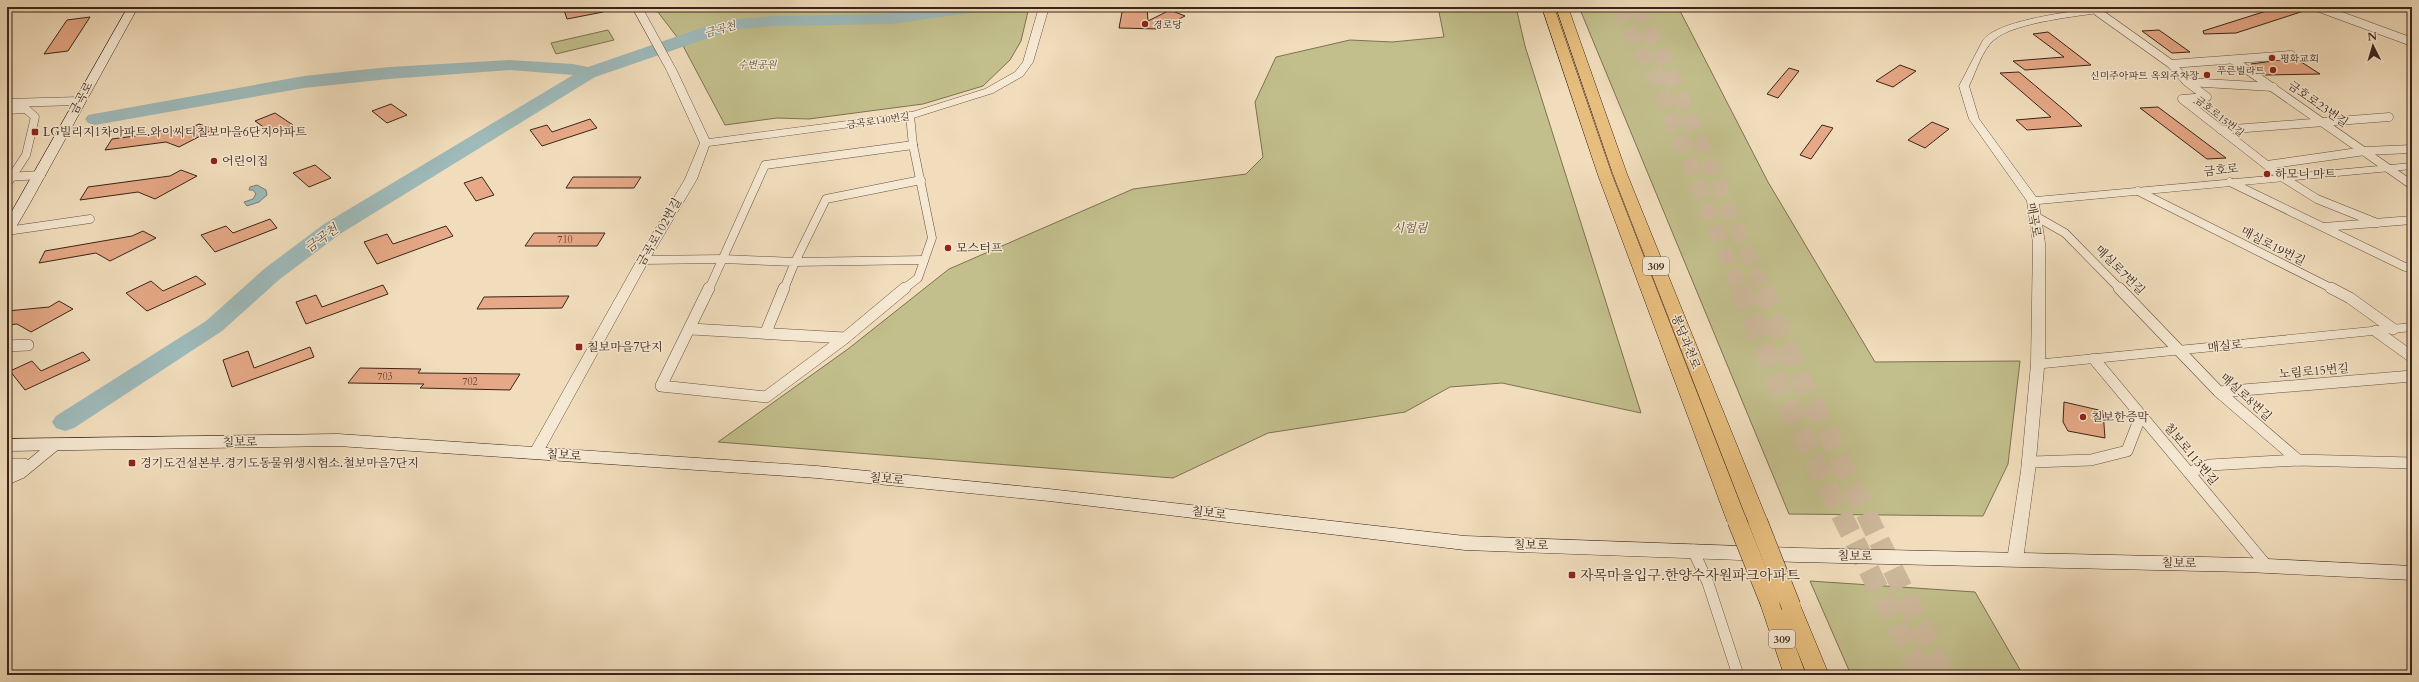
<svg xmlns="http://www.w3.org/2000/svg" width="2419" height="682" viewBox="0 0 2419 682" font-family="Cardo,'Noto Serif KR',serif">
  <style>
    .green { fill: #c2bf8c; stroke: #7e7252 }
    .water { fill: #9ebaba; stroke: #767e7a }
    .lines { fill: none; stroke-linecap: round; stroke-linejoin: round }
    .river { fill: #9ebaba; fill-rule: evenodd }
    .building { fill: #e6a886; stroke: #3b2419 }
    .motorway-tunnel-far1 { stroke: #cdb89b; stroke-width: 16; stroke-dasharray: 16 8; stroke-linecap: butt }
    .motorway-tunnel { stroke: #cdb89b; stroke-width: 21; stroke-dasharray: 21 10; stroke-linecap: butt }
    .minor-far1-casing { stroke: #685242; stroke-width: 9 }
    .minor-casing { stroke: #685242; stroke-width: 12 }
    .tertiary-casing { stroke: #685242; stroke-width: 1 }
    .secondary-casing { stroke: #3b2419; stroke-width: 1 }
    .trunk-casing { stroke: #3b2419; stroke-width: 1 }
    .minor-far1 { stroke: #f6e9d3; stroke-width: 8 }
    .minor { stroke: #f6e9d3; stroke-width: 11 }
    .tertiary { fill: #f6e9d3; fill-rule: evenodd }
    .secondary { fill: #f6e9d3; fill-rule: evenodd }
    .trunk { fill: #e8be7e; fill-rule: evenodd }
    .trunk-bridge-casing { stroke: #3b2419; stroke-width: 20; stroke-linecap: butt }
    .trunk-bridge { stroke: #e8be7e; stroke-width: 19 }
    .poi-dot { fill: #8f2418; stroke: #f6e9d3; stroke-width: 1.5 }
    .labels { text-anchor: middle; stroke-width: 3; stroke-linejoin: round; paint-order: stroke }
    .far-poi-label { font-size: 10px; fill: #3b2419; stroke: #f6e9d3; text-anchor: start }
    .far-park-label { font-size: 10px; font-style: italic; fill: #5d4b36; stroke: #f6e9d3 }
    .far-street-label { font-size: 10px; fill: #3b2419; stroke: #f6e9d3 }
    .number-label { font-size: 10px; fill: #664534 }
    .far-water-label { font-size: 11px; font-style: italic; fill: #544a41; stroke: #f6e9d3 }
    .shield { fill: #f6e9d3; stroke: #735f51; stroke-width: 1 }
    .shield-label { font-size: 11px; font-weight: bold; fill: #3b2419 }
    .street-label { font-size: 12px; fill: #3b2419; stroke: #f6e9d3 }
    .poi-label { font-size: 12px; fill: #3b2419; stroke: #f6e9d3; text-anchor: start }
    .park-label { font-size: 12px; font-style: italic; fill: #5d4b36; stroke: #f6e9d3 }
    .water-label { font-size: 13px; font-style: italic; fill: #544a41; stroke: #f6e9d3 }
    .near-poi-label { font-size: 14px; fill: #3b2419; stroke: #f6e9d3; text-anchor: start }
  </style>
  <rect width="100%" height="100%" fill="#f1ddbc"/>
  <filter id="stains"><feTurbulence type="fractalNoise" baseFrequency=".005" numOctaves="4"/><feColorMatrix values="0 0 0 0 .2 0 0 0 0 .09 0 0 0 0 .02 0 0 0 .5 -.17"/></filter>
  <radialGradient id="worn" r=".72"><stop offset=".6" stop-color="#630" stop-opacity="0"/><stop offset="1" stop-color="#630" stop-opacity=".3"/></radialGradient>
  <g class="green">
    <path d="M654 7H1029L1021 41 1010 60 983 86 923 104 809 119 777 118 725 125 681 42Z"/>
    <path d="M1438 7H1516L1525 46 1641 413 1502 383 1450 387 1405 412 1268 433 1173 478 718 442 848 349 949 269 1133 189 1246 174 1263 157 1255 102 1276 57 1350 40 1392 42 1444 37Z"/>
    <path d="M1579 7H1678L1768 182 1875 362 2020 361 2008 464 1983 516 1789 514Z"/>
    <path d="M608 30 614 40 556 54 551 43Z"/>
    <path d="M1810 581 1975 592 2023 675H1851Z"/>
  </g>
  <path class="water" d="M257 185 266 190 267 195 259 202 247 206 244 202 253 199 256 194 253 190H249L250 187Z"/>
  <g class="lines">
    <path class="river" d="M946 7H984L982 11 976 12 892 24 775 26 740 29 726 32 595 77 340 234 280 279 222 331 74 428 65 431 56 428 52 422 56 416 206 321 264 269 324 224 573 75 510 70 389 79 304 88 95 125 88 123 85 119 88 115 304 76 389 67 510 60 573 64 588 67 716 23 740 19 775 16 878 14Z"/>
  </g>
  <g class="building">
    <path d="M563 7H602L603 12 567 19Z"/>
    <path d="M1123 7H1147L1148 21 1170 10 1185 16 1159 29 1119 28Z"/>
    <path d="M2279 7H2310V9L2236 33 2204 34 2203 31Z"/>
    <path d="M90 17 68 51 44 54 67 20Z"/>
    <path d="M2159 30 2190 52 2172 53 2142 31Z"/>
    <path d="M2048 32 2091 65 2025 70 2013 61 2064 57 2033 34Z"/>
    <path d="M2295 58 2320 74 2265 75 2251 64Z"/>
    <path d="M1900 65 1916 71 1893 87 1876 81Z"/>
    <path d="M1789 68 1799 71 1778 98 1767 94Z"/>
    <path d="M2019 72 2069 114 2082 126 2027 130 2016 120 2051 117 2000 73Z"/>
    <path d="M391 104 407 115 387 123 372 111Z"/>
    <path d="M2158 107 2226 158 2207 159 2140 108Z"/>
    <path d="M275 113 293 125 272 133 255 121Z"/>
    <path d="M590 119 597 128 542 146 530 130 547 125 552 132Z"/>
    <path d="M1932 122 1949 129 1925 148 1908 140Z"/>
    <path d="M199 124 214 129 179 147 166 142 105 150 112 139 188 129Z"/>
    <path d="M1822 125 1833 128 1811 159 1800 155Z"/>
    <path d="M315 165 331 178 309 187 293 173Z"/>
    <path d="M181 170 197 176 155 199 138 192 80 200 88 187 170 176Z"/>
    <path d="M482 177 494 195 476 201 464 183Z"/>
    <path d="M573 177H641L634 188H566Z"/>
    <path d="M270 219 277 228 215 252 201 235 226 226 233 233Z"/>
    <path d="M446 226 453 236 377 264 364 242 387 234 393 244Z"/>
    <path d="M143 231 156 238 110 261 96 253 39 263 45 251 132 236Z"/>
    <path d="M534 233H605L597 246H525Z"/>
    <path d="M196 276 206 284 147 311 126 293 151 281 163 291Z"/>
    <path d="M383 285 388 294 306 324 296 302 316 295 322 307Z"/>
    <path d="M569 296 562 308 477 309 484 297Z"/>
    <path d="M59 301 73 309 31 332 17 324 7 325V311L49 307Z"/>
    <path d="M310 347 314 357 232 387 223 360 248 351 254 368Z"/>
    <path d="M83 352 90 360 25 390 10 371 32 361 41 371Z"/>
    <path d="M360 368 421 369 418 373 520 374 510 390 420 388 424 384 348 383Z"/>
    <path d="M2064 402 2103 411 2105 438 2068 431 2063 422Z"/>
  </g>
  <g class="lines">
    <g class="motorway-tunnel-far1">
      <path d="M1618 7 1655 77 1740 289"/>
      <path d="M1637 7 1668 67 1763 289"/>
    </g>
    <g class="motorway-tunnel">
      <path d="M1740 288 1784 399 1921 675"/>
      <path d="M1762 288 1796 368 1944 675"/>
    </g>
    <defs>
      <g id="minor-far1">
        <path d="M2317 7 2412 42"/>
        <path d="M2098 12 2171 64 2187 82 2207 97 2182 99 2282 177 2317 199 2377 223"/>
        <path d="M2233 60 2412 185"/>
        <path d="M2171 64 2291 55"/>
        <path d="M2187 82 2273 87"/>
        <path d="M7 103 79 101"/>
        <path d="M7 110 26 109 35 117 26 155 7 184"/>
        <path d="M910 116 913 145"/>
        <path d="M2221 130 2389 117"/>
        <path d="M2267 165 2365 151 2412 149"/>
        <path d="M7 177 41 175"/>
        <path d="M921 180 826 199 795 262 924 260"/>
        <path d="M2230 182 2405 267H2412"/>
        <path d="M2138 191 2333 289"/>
        <path d="M2035 216 2065 233 2120 289"/>
        <path d="M2324 227 2412 220"/>
        <path d="M7 231 90 219"/>
        <path d="M643 260 723 259 795 262 784 289"/>
        <path d="M709 289 765 165 913 145"/>
        <path d="M904 289 918 278 932 238 913 145"/>
      </g>
      <g id="minor">
        <path d="M709 288 661 386 766 397 845 338 905 288"/>
        <path d="M2119 288 2219 392 2298 460"/>
        <path d="M2331 288 2350 298 2393 329"/>
        <path d="M691 329 845 338"/>
        <path d="M2376 331 2412 357"/>
        <path d="M766 332 784 288"/>
        <path d="M7 346 28 345"/>
        <path d="M2094 359 2267 566"/>
        <path d="M2219 392 2412 376"/>
        <path d="M2029 462 2091 460 2127 451 2141 415"/>
        <path d="M7 464H24L15 469"/>
        <path d="M2190 472 2210 465 2298 460 2412 463"/>
        <path d="M7 479 21 473 55 445"/>
        <path d="M1693 550 1708 583 1738 675"/>
      </g>
      <g id="tertiary">
        <path d="M632 7H642L677 71 709 139 909 113 985 89 1015 72 1023 62 1039 7H1049L1033 62 1023 76 993 93 910 119 709 146 697 179 649 260 540 458H530L528 454 637 260 685 179 700 143 667 71Z"/>
        <path d="M2104 7H2124L2119 10C2090 15 2014 21 1994 40 1982 50 1976 72 1969 86L1979 119 2036 197 2412 163V169L2039 204 2045 243V359L2412 323V331L2044 368 2035 471 2023 560 2020 564 2015 566 2010 564 2007 560 2021 471 2031 364 2033 243 2027 201 1969 119 1959 86 1983 40C1999 19 2077 11 2104 7Z"/>
      </g>
      <g id="secondary">
        <path d="M128 7H138L30 203 12 234 7 235V220Z"/>
        <path d="M338 434 817 466 1049 489 1465 536 1797 548 2247 558 2412 566V580L2247 572 1797 562 1465 550 1049 501 817 478 338 446 7 451V439Z"/>
      </g>
      <g id="trunk">
        <path d="M1542 7H1554L1612 175 1747 521 1744 526 1737 528 1730 526 1727 521 1598 175Z"/>
        <path d="M1556 7H1568L1627 174 1768 522 1765 527 1758 529 1751 527 1748 522 1613 174Z"/>
        <path d="M1770 595 1777 597 1781 605 1784 600 1791 598 1798 600 1829 675H1807L1793 640 1806 675H1784L1760 603 1763 597Z"/>
      </g>
    </defs>
    <use href="#minor-far1" class="minor-far1-casing"/>
    <use href="#minor" class="minor-casing"/>
    <use href="#tertiary" class="tertiary-casing"/>
    <use href="#secondary" class="secondary-casing"/>
    <use href="#trunk" class="trunk-casing"/>
    <use href="#minor-far1" class="minor-far1"/>
    <use href="#minor" class="minor"/>
    <use href="#tertiary" class="tertiary"/>
    <use href="#secondary" class="secondary"/>
    <use href="#trunk" class="trunk"/>
    <defs>
      <g id="trunk-bridge">
        <path d="M1737 521 1770 603"/>
        <path d="M1758 522 1791 606"/>
      </g>
    </defs>
    <use href="#trunk-bridge" class="trunk-bridge-casing"/>
    <use href="#trunk-bridge" class="trunk-bridge"/>
  </g>
  <g class="poi-dot">
    <circle cx="1145" cy="24" r="4"/>
    <circle cx="2272" cy="58" r="4"/>
    <circle cx="2273" cy="70" r="4"/>
    <circle cx="2207" cy="75" r="4"/>
    <rect x="31" y="128" width="8" height="8" rx="2"/>
    <circle cx="214" cy="161" r="4"/>
    <circle cx="2267" cy="174" r="4"/>
    <circle cx="948" cy="248" r="4"/>
    <rect x="575" y="343" width="8" height="8" rx="2"/>
    <circle cx="2083" cy="417" r="4"/>
    <rect x="128" y="459" width="8" height="8" rx="2"/>
    <rect x="1568" y="571" width="8" height="8" rx="2"/>
  </g>
  <g class="labels">
    <g class="far-poi-label">
      <text x="1153" y="28">경로당</text>
      <text x="2280" y="62">평화교회</text>
      <text x="2265" y="74" text-anchor="end">푸른빌라트</text>
      <text x="2199" y="79" text-anchor="end">신미주아파트 옥외주차장</text>
    </g>
    <g class="far-park-label">
      <text x="757" y="68">수변공원</text>
    </g>
    <g class="far-street-label">
      <text transform="translate(2220 116) rotate(38)" y="4">금호로15번길</text>
      <text transform="translate(878 120) rotate(-8)" y="4">금곡로140번길</text>
    </g>
    <g class="number-label">
      <text x="565" y="243">710</text>
      <text x="385" y="380">703</text>
      <text x="470" y="385">702</text>
    </g>
    <g class="far-water-label">
      <text transform="translate(720 29) rotate(-16)" y="4">금곡천</text>
    </g>
    <g class="shield">
      <rect x="1643" y="257" width="26" height="18" rx="3"/>
      <rect x="1769" y="630" width="26" height="18" rx="3"/>
    </g>
    <g class="shield-label">
      <text x="1656" y="270">309</text>
      <text x="1782" y="643">309</text>
    </g>
    <g class="street-label">
      <text transform="translate(81 98) rotate(-61)" y="4">금곡로</text>
      <text transform="translate(2318 104) rotate(35)" y="4">금호로23번길</text>
      <text transform="translate(2221 170) rotate(-6)" y="4">금호로</text>
      <text transform="translate(2034 220) rotate(80)" y="4">매곡로</text>
      <text transform="translate(659 232) rotate(-60)" y="4">금곡로102번길</text>
      <text transform="translate(2273 246) rotate(27)" y="4">매실로19번길</text>
      <text transform="translate(2120 270) rotate(45)" y="4">매실로7번길</text>
      <text transform="translate(1686 342) rotate(68)" y="4">봉담과천로</text>
      <text transform="translate(2225 346) rotate(-6)" y="4">매실로</text>
      <text transform="translate(2314 371) rotate(-5)" y="4">노림로15번길</text>
      <text transform="translate(2246 397) rotate(42)" y="4">매실로8번길</text>
      <text transform="translate(240 442) rotate(-1)" y="4">칠보로</text>
      <text transform="translate(2191 454) rotate(50)" y="4">칠보로113번길</text>
      <text transform="translate(564 455) rotate(4)" y="4">칠보로</text>
      <text transform="translate(887 479) rotate(6)" y="4">칠보로</text>
      <text transform="translate(1209 513) rotate(7)" y="4">칠보로</text>
      <text transform="translate(1531 545) rotate(2)" y="4">칠보로</text>
      <text transform="translate(1855 556) rotate(1)" y="4">칠보로</text>
      <text transform="translate(2179 563) rotate(1)" y="4">칠보로</text>
    </g>
    <g class="poi-label">
      <text x="43" y="136">LG빌리지1차아파트.와이씨티칠보마을6단지아파트</text>
      <text x="222" y="165">어린이집</text>
      <text x="2275" y="178">하모니 마트</text>
      <text x="956" y="252">모스터프</text>
      <text x="587" y="351">칠보마을7단지</text>
      <text x="2091" y="421">칠보한증막</text>
      <text x="140" y="467">경기도건설본부.경기도동물위생시험소.철보마을7단지</text>
    </g>
    <g class="park-label">
      <text x="1410" y="232">시험림</text>
    </g>
    <g class="water-label">
      <text transform="translate(321 238) rotate(-36)" y="5">금곡천</text>
    </g>
    <g class="near-poi-label">
      <text x="1580" y="580">자목마을입구.한양수자원파크아파트</text>
    </g>
  </g>
  <rect width="2419" height="682" fill="none" stroke="#f1ddbc" stroke-width="24"/>
  <rect x="8" y="8" width="2403" height="666" fill="none" stroke="#3b2419" stroke-width="2"/>
  <rect x="12" y="12" width="2395" height="658" fill="none" stroke="#3b2419"/>
  <g transform="translate(2373 46) rotate(355)" stroke="#f6e9d3" stroke-width="3" paint-order="stroke">
  <path d="M0-3L7 15L0 10L-7 15Z" fill="#3b2419"/>
  <text y="-6" font-size="11" font-weight="bold" text-anchor="middle" fill="#3b2419">N</text>
  </g>
  <rect width="100%" height="100%" filter="url(#stains)"/>
  <rect width="100%" height="100%" fill="url(#worn)"/>
</svg>
